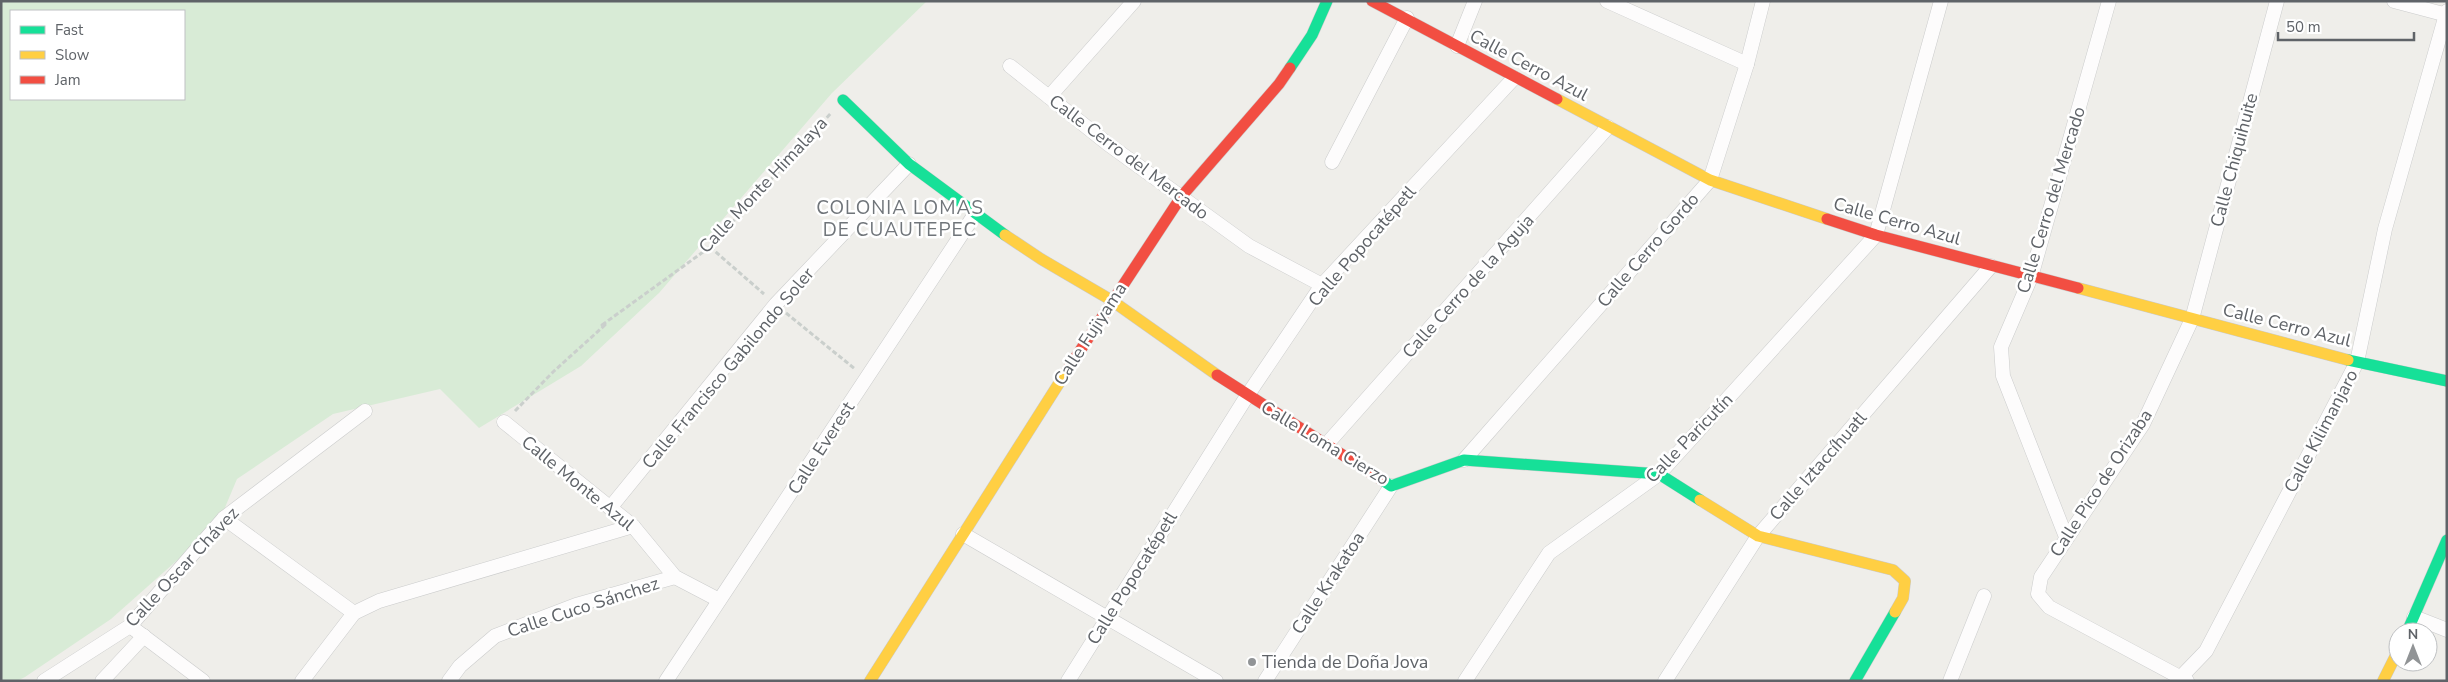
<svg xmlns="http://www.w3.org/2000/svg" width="2448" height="682" viewBox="0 0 2448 682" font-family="'Nunito Sans',sans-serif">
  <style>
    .grass { fill: #d8ebd6; fill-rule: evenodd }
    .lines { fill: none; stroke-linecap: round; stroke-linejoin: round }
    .street-casing { stroke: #cbcccc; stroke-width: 15 }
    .fast-casing { stroke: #cacacb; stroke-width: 12 }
    .slow-casing { stroke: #cacacb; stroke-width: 12 }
    .jam-casing { stroke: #cacacb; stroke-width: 12 }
    .path { stroke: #cacfcc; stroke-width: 3; stroke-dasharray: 5 2.5; stroke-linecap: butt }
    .street { stroke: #fdfcfc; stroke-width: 14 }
    .fast { stroke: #16e098; stroke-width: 11 }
    .slow { stroke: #ffcf43; stroke-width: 11 }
    .jam { stroke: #f24e42; stroke-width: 11 }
    .poi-dot { fill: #919496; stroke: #fff; stroke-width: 2 }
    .labels { text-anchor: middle; stroke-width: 5; stroke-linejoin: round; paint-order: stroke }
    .street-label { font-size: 18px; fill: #5f6368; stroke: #fff }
    .poi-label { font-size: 18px; fill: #5f6368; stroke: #fff; text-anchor: start }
    .neighbourhood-label { font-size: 19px; letter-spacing: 1px; fill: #70757a; stroke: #fff }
  </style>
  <rect width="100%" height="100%" fill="#efeeea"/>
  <path class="grass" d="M1 1H927L832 93 659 293 581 366 479 428 440 389 333 414 237 479 218 524 111 619 25 677 17 681H1ZM11 11H184V99H11Z"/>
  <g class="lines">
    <defs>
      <g id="street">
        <path d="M1607 1 1747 64"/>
        <path d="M2394 1 2447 15"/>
        <path d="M1457 46 1475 1"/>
        <path d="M1010 66 1108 144 1249 246 1322 285"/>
        <path d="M1049 97 1134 1"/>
        <path d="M1332 162 1407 18"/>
        <path d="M504 422 633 526 675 577 719 600"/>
        <path d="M1326 445 1608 127"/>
        <path d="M1464 460 1710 180 1747 64 1763 1"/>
        <path d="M610 508 776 304 909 164"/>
        <path d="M224 518 354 613"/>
        <path d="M963 534 1216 681"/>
        <path d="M2066 537 2003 376 2001 347 2031 277 2109 1"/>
        <path d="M2414 617 2447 630"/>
        <path d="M130 626 203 681"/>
        <path d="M44 681 130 626 224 518 365 411"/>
        <path d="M102 681 144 636"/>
        <path d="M302 681 354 613 379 601 633 526"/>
        <path d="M449 681 460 666 495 636 576 605 675 577"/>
        <path d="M666 681 975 214"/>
        <path d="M1068 681 1247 396 1322 285 1514 78"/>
        <path d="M1265 681 1391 486"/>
        <path d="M1465 681 1549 553 1659 474 1876 235 1941 1"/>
        <path d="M1665 681 1758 536 1991 266"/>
        <path d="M1950 681 1984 596"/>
        <path d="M2177 681 2206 651 2357 362 2385 229 2447 11"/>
        <path d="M2187 681 2049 607 2038 594 2041 577 2143 424 2192 319 2277 1"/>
      </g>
      <g id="fast">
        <path d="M1290 68 1312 35 1327 1"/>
        <path d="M843 100 909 164 1005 235"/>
        <path d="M2348 360 2447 381"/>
        <path d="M1382 480 1391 486 1464 460 1659 474 1700 500"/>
        <path d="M2407 632 2447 540"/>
        <path d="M1855 681 1895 612"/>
      </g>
      <g id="slow">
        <path d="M1557 99 1710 180 1827 219"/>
        <path d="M1005 235 1041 259 1111 300 1217 375"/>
        <path d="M2078 288 2348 360"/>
        <path d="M1700 500 1758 536 1893 570 1905 581 1903 598 1895 612"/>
        <path d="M870 681 1068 369"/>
        <path d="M2383 681 2398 651"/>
      </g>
      <g id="jam">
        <path d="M1372 1 1557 99"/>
        <path d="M1827 219 1876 235 2078 288"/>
        <path d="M1068 369 1181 197 1279 84 1290 68"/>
        <path d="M1217 375 1382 480"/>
      </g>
    </defs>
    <use href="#street" class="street-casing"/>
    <use href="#fast" class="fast-casing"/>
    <use href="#slow" class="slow-casing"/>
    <use href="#jam" class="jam-casing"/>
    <g class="path">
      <path d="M710 247 764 294"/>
      <path d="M786 313 855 369"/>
      <path d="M515 411 553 372 605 325H602L710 247 831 113"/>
    </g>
    <use href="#street" class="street"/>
    <use href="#fast" class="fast"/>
    <use href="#slow" class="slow"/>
    <use href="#jam" class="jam"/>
  </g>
  <circle class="poi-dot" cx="1252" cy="662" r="5"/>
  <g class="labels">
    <g class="street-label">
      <text transform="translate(1529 65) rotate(28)" y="6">Calle Cerro Azul</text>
      <text transform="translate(1129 157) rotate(37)" y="6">Calle Cerro del Mercado</text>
      <text transform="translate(2234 160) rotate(-75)" y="6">Calle Chiquihuite</text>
      <text transform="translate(763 185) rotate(-47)" y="6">Calle Monte Himalaya</text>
      <text transform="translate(2051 200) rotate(-73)" y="6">Calle Cerro del Mercado</text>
      <text transform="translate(1897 221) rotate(16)" y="6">Calle Cerro Azul</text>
      <text transform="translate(1362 246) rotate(-49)" y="6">Calle Popocatépetl</text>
      <text transform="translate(1648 250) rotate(-49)" y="6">Calle Cerro Gordo</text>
      <text transform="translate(1468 286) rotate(-48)" y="6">Calle Cerro de la Aguja</text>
      <text transform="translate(2287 325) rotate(14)" y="6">Calle Cerro Azul</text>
      <text transform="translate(1090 334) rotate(-57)" y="6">Calle Fujiyama</text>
      <text transform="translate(728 368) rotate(-50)" y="6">Calle Francisco Gabilondo Soler</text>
      <text transform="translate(2321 431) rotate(-62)" y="6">Calle Kilimanjaro</text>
      <text transform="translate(1689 438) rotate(-46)" y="6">Calle Paricutín</text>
      <text transform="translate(1325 443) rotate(31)" y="6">Calle Loma Cierzo</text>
      <text transform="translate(821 448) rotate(-57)" y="6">Calle Everest</text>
      <text transform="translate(1818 466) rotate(-49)" y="6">Calle Iztaccíhuatl</text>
      <text transform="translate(578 483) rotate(39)" y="6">Calle Monte Azul</text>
      <text transform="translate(2101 483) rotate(-57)" y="6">Calle Pico de Orizaba</text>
      <text transform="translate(182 567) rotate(-47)" y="6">Calle Oscar Chávez</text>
      <text transform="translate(1132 578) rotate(-58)" y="6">Calle Popocatépetl</text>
      <text transform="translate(1328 583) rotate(-57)" y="6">Calle Krakatoa</text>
      <text transform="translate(583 607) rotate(-18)" y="6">Calle Cuco Sánchez</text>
    </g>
    <g class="poi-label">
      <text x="1262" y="668">Tienda de Doña Jova</text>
    </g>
    <g class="neighbourhood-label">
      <text x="900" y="214">COLONIA LOMAS<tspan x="900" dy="22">DE CUAUTEPEC</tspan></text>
    </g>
  </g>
  <rect width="2448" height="682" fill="none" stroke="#5f6368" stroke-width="5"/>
  <rect x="10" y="10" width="175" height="90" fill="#ffffff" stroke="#bfc1c3"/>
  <rect x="20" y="26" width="25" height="8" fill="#16e098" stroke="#bfc1c3"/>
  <text x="55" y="35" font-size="15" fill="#5f6368">Fast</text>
  <rect x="20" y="51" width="25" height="8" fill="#ffcf43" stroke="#bfc1c3"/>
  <text x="55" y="60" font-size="15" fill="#5f6368">Slow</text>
  <rect x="20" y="76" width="25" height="8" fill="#f24e42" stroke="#bfc1c3"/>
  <text x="55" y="85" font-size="15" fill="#5f6368">Jam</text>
  <g transform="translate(2413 647)"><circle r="24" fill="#ffffff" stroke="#bfc1c3"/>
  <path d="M0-4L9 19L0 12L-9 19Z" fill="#919496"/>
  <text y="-8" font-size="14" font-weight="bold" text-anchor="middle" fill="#5f6368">N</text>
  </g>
  <path d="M2278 32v8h136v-8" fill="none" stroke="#5f6368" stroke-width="2.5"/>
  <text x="2286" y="32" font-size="15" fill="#5f6368" stroke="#ffffff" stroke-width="4" paint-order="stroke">50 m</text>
</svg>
